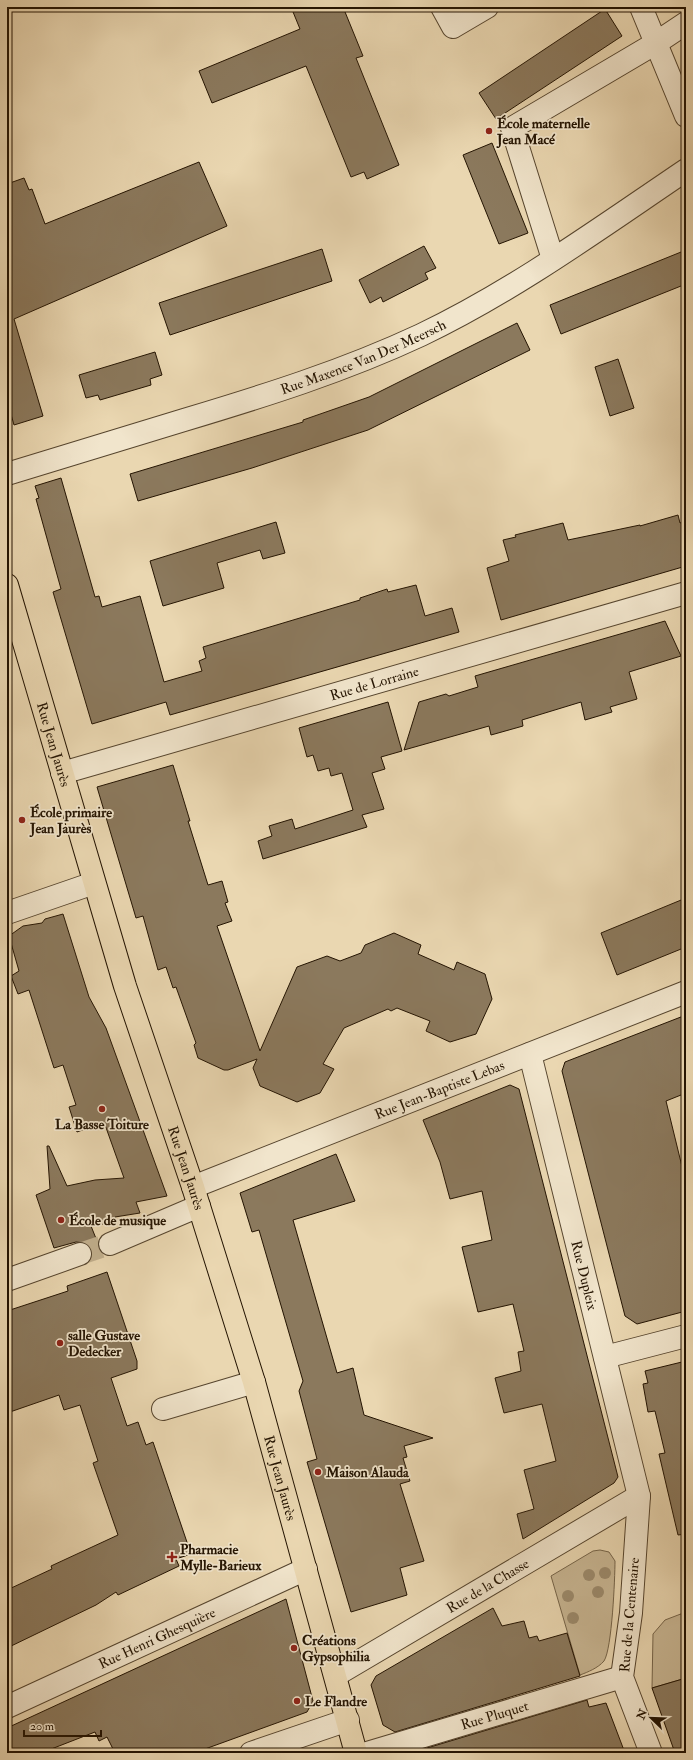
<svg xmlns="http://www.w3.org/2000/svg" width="693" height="1760" viewBox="0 0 693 1760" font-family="'IM FELL Double Pica',serif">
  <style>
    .green { fill: #c8b693; stroke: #76654a }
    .building { fill: #8b795d; stroke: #241402 }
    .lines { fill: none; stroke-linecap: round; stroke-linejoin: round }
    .minor-tunnel { stroke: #c2b08e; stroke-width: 22; stroke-dasharray: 22 11; stroke-linecap: butt }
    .minor-casing { stroke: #56452e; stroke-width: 24 }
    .major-casing { stroke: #241402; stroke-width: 24 }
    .minor { stroke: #f1e5cc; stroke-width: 22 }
    .major { stroke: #ead7b1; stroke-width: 22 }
    .tree { fill: #9c8b6d }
    .poi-dot { fill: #8f2418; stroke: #f1e5cc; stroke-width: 1.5 }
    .labels { text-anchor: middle; stroke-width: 3.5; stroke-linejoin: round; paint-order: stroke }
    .poi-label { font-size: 14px; font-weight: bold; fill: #241402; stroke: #f1e5cc; text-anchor: start }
    .street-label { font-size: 14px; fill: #241402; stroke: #f1e5cc }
  </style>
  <rect width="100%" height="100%" fill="#ead7b1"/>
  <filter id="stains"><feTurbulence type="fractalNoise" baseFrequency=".005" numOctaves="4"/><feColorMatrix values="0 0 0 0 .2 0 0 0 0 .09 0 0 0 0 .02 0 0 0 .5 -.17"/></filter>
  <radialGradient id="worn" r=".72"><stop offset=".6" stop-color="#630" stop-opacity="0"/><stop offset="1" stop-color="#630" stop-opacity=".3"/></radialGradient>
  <g class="green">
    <path d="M600 1550 609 1552 615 1561C615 1578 612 1649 604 1661 598 1668 588 1672 580 1675L551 1576 593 1551Z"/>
    <path d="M686 1612V1678L652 1688 653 1634 665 1620Z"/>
  </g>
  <g class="building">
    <path d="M291 7H343L363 56 356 58 399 165 367 179 364 172 351 177 306 66 212 103 199 71 300 29Z"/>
    <path d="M605 9 622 36 496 119 479 93Z"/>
    <path d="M492 143 528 233 499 244 463 155Z"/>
    <path d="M199 162 227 226 14 319 43 416 14 425 7 400V184L24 178 29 190 32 189 45 224Z"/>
    <path d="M424 246 436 268 425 273 428 279 383 302 381 297 370 303 359 280Z"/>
    <path d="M322 249 332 281 170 335 159 303Z"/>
    <path d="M686 250V284L561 334 550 305Z"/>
    <path d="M517 323 530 350 368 430 252 468 138 501 130 474 303 422V420L369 397Z"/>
    <path d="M155 352 162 375 150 379 151 385 100 400 98 395 86 398 79 375Z"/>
    <path d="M618 359 634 408 610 416 595 367Z"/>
    <path d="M61 478 95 597 99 596 102 607 140 596 164 682 202 671 199 661 206 658 203 647 360 600V598L387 589 388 592 416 585 425 616 452 608 459 632 170 715 166 702 92 724 53 592 61 589 36 499 39 498 35 486Z"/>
    <path d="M678 515 680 523 686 521V566L501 620 487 568 509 561 503 540 516 537 515 535 563 523 568 540 640 525V526Z"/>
    <path d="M276 522 285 553 263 559 260 550 217 563 224 588 163 606 150 561Z"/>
    <path d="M665 621 681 656 629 672 637 699 610 707 612 712 585 720 581 702 522 720 523 726 491 735 489 726 404 750 419 702 446 694 449 696 478 687 475 676Z"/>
    <path d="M388 702 402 751 381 757 385 769 372 773 384 809 362 815 367 827 263 859 258 841 272 836 269 826 292 819 295 829 353 810 342 773 331 776 329 768 318 771 313 755 307 757 299 728Z"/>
    <path d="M173 765 190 821H188L208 885 222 881 228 902 225 903 232 921 217 926 260 1051 297 967 327 956 340 961 361 953 365 945 394 933 421 945 418 954 454 970 457 962 485 974 492 999 476 1034 450 1042 426 1031 430 1021 397 1008 391 1011 388 1009 344 1028 323 1064 334 1069 320 1093 297 1102 260 1086 253 1068 257 1059 228 1070H224L198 1058 194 1045 196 1043 176 987 173 988 166 967 158 970 143 916 136 918 97 787Z"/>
    <path d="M686 898V947L617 975 601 933Z"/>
    <path d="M63 914 89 997 106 1028 167 1196 136 1202 140 1213 115 1217 116 1222 91 1226 97 1241 85 1243 76 1242 54 1248 36 1195 50 1189 47 1146H49L67 1186 95 1180 124 1178 104 1122 77 1132 69 1107 76 1105 63 1065 54 1068 29 990 18 994 11 976 19 971 9 936 23 926 42 923 45 919Z"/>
    <path d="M686 1015V1093L666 1101 686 1183V1311L637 1324 625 1316 562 1071 565 1062Z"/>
    <path d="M510 1085 519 1089 618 1477 614 1483 523 1539 517 1514 534 1509 524 1470 556 1461 542 1404 504 1413 495 1378 521 1371 518 1352 524 1351 513 1304 478 1312 462 1247 492 1240 482 1191 450 1199 440 1162 423 1120Z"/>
    <path d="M336 1154 355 1201 293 1220 337 1373 353 1368 364 1415 433 1438 404 1446 407 1457 403 1458 410 1481 400 1484 424 1561 400 1568 407 1595 351 1612 307 1462 317 1459 299 1391 303 1381 259 1230 252 1232 240 1193Z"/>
    <path d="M107 1272 137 1361V1369L111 1378 127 1426 138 1422 146 1445 153 1442 191 1554 176 1559 179 1566 118 1595 116 1592 96 1605 7 1648V1590L52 1569 51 1566 118 1535 93 1463 98 1461 80 1405 64 1410 59 1395 7 1413V1311L68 1291 67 1286Z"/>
    <path d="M686 1361V1534L678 1535 659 1454 665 1453 655 1411 648 1412 643 1384 648 1383 645 1371Z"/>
    <path d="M286 1599 313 1701 307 1712 194 1753H115L107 1737 99 1741 95 1732 41 1753H7V1728Z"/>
    <path d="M493 1608 502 1626 524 1621 529 1638 537 1636 539 1641 567 1633 580 1676 395 1732 383 1725 371 1685 376 1676Z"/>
    <path d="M686 1678V1753H675L652 1688Z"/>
    <path d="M587 1700 589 1707 606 1703 625 1753H437L427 1748Z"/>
  </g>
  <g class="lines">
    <path class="minor-tunnel" d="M80 1254 110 1244"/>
    <defs>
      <g id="minor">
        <path d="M442 7 453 27 487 7"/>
        <path d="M641 7 686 116"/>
        <path d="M553 259 512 128 656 43 686 23"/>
        <path id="s1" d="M7 474C66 456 125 438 184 420 264 396 344 371 421 335 515 290 600 228 686 170"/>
        <path id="s2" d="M62 773 686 593"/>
        <path d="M7 913 94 883"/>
        <path id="s3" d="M530 1054 639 1496 631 1613 622 1677 651 1753"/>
        <path id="s4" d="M193 1187 686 992"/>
        <path d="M110 1244 199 1206"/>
        <path d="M7 1280 80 1254"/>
        <path d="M605 1357 686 1336"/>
        <path d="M163 1409 254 1382"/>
        <path id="s5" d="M336 1675 639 1496"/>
        <path id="s6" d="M7 1707 306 1569"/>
        <path d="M251 1753 348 1720"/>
        <path id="s7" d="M367 1753 622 1677"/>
      </g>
      <g id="major">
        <path id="s8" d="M7 585 125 986 193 1187 254 1382 356 1753"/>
      </g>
    </defs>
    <use href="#minor" class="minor-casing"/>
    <use href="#major" class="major-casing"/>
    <use href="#minor" class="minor"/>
    <use href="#major" class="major"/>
  </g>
  <g class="tree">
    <circle cx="605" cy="1573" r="6"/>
    <circle cx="589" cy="1575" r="6"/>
    <circle cx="598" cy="1592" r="6"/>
    <circle cx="568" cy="1596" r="6"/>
    <circle cx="573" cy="1618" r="6"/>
  </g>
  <g class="poi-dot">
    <circle cx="489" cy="131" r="4"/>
    <circle cx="22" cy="820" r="4"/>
    <circle cx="102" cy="1109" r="4"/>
    <circle cx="61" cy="1220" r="4"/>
    <circle cx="60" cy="1343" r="4"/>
    <circle cx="318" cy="1472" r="4"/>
    <path d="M170 1551h4v4h4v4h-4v4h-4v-4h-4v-4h4z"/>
    <circle cx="294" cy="1648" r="4"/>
    <circle cx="297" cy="1701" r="4"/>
  </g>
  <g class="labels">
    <g class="poi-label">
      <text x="497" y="128">École maternelle<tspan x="497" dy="16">Jean Macé</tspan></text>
      <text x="30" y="817">École primaire<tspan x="30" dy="16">Jean Jaurès</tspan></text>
      <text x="102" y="1129" text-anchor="middle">La Basse Toiture</text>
      <text x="69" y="1225">École de musique</text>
      <text x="68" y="1340">salle Gustave<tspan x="68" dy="16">Dedecker</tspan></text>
      <text x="326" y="1477">Maison Alauda</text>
      <text x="180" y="1554">Pharmacie<tspan x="180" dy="16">Mylle-Barieux</tspan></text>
      <text x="302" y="1645">Créations<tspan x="302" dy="16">Gypsophilia</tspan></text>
      <text x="305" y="1706">Le Flandre</text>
    </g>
    <g class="street-label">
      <text dy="5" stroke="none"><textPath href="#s1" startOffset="375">Rue Maxence Van Der Meersch</textPath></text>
      <text dy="5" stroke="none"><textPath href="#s2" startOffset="325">Rue de Lorraine</textPath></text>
      <text dy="5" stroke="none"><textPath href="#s8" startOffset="166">Rue Jean Jaurès</textPath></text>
      <text dy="5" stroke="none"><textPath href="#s4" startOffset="265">Rue Jean-Baptiste Lebas</textPath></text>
      <text dy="5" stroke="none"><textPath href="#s8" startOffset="610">Rue Jean Jaurès</textPath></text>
      <text dy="5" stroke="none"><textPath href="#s3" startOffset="228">Rue Dupleix</textPath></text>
      <text dy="5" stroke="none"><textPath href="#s8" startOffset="934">Rue Jean Jaurès</textPath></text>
      <text dy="5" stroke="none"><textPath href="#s5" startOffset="176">Rue de la Chasse</textPath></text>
      <text transform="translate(629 1615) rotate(-85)" y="5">Rue de la Centenaire</text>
      <text dy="5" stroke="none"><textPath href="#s6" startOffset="165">Rue Henri Ghesquière</textPath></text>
      <text dy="5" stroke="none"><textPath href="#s7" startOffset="133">Rue Pluquet</textPath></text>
    </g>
  </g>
  <rect width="693" height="1760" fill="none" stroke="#ead7b1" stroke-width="24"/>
  <rect x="8" y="8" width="677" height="1744" fill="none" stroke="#241402" stroke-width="2"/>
  <rect x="12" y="12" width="669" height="1736" fill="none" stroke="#241402"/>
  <g transform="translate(651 1718) rotate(293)" stroke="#f1e5cc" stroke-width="3" paint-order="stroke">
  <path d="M0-3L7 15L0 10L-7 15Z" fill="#241402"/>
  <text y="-6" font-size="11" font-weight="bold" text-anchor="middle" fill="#241402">N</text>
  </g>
  <path d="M24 1730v6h77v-6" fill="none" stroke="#241402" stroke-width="2"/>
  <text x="30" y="1730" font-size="12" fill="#241402" stroke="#f1e5cc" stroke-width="3" paint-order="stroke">20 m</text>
  <rect width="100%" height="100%" filter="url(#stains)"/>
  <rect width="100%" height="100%" fill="url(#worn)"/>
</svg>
